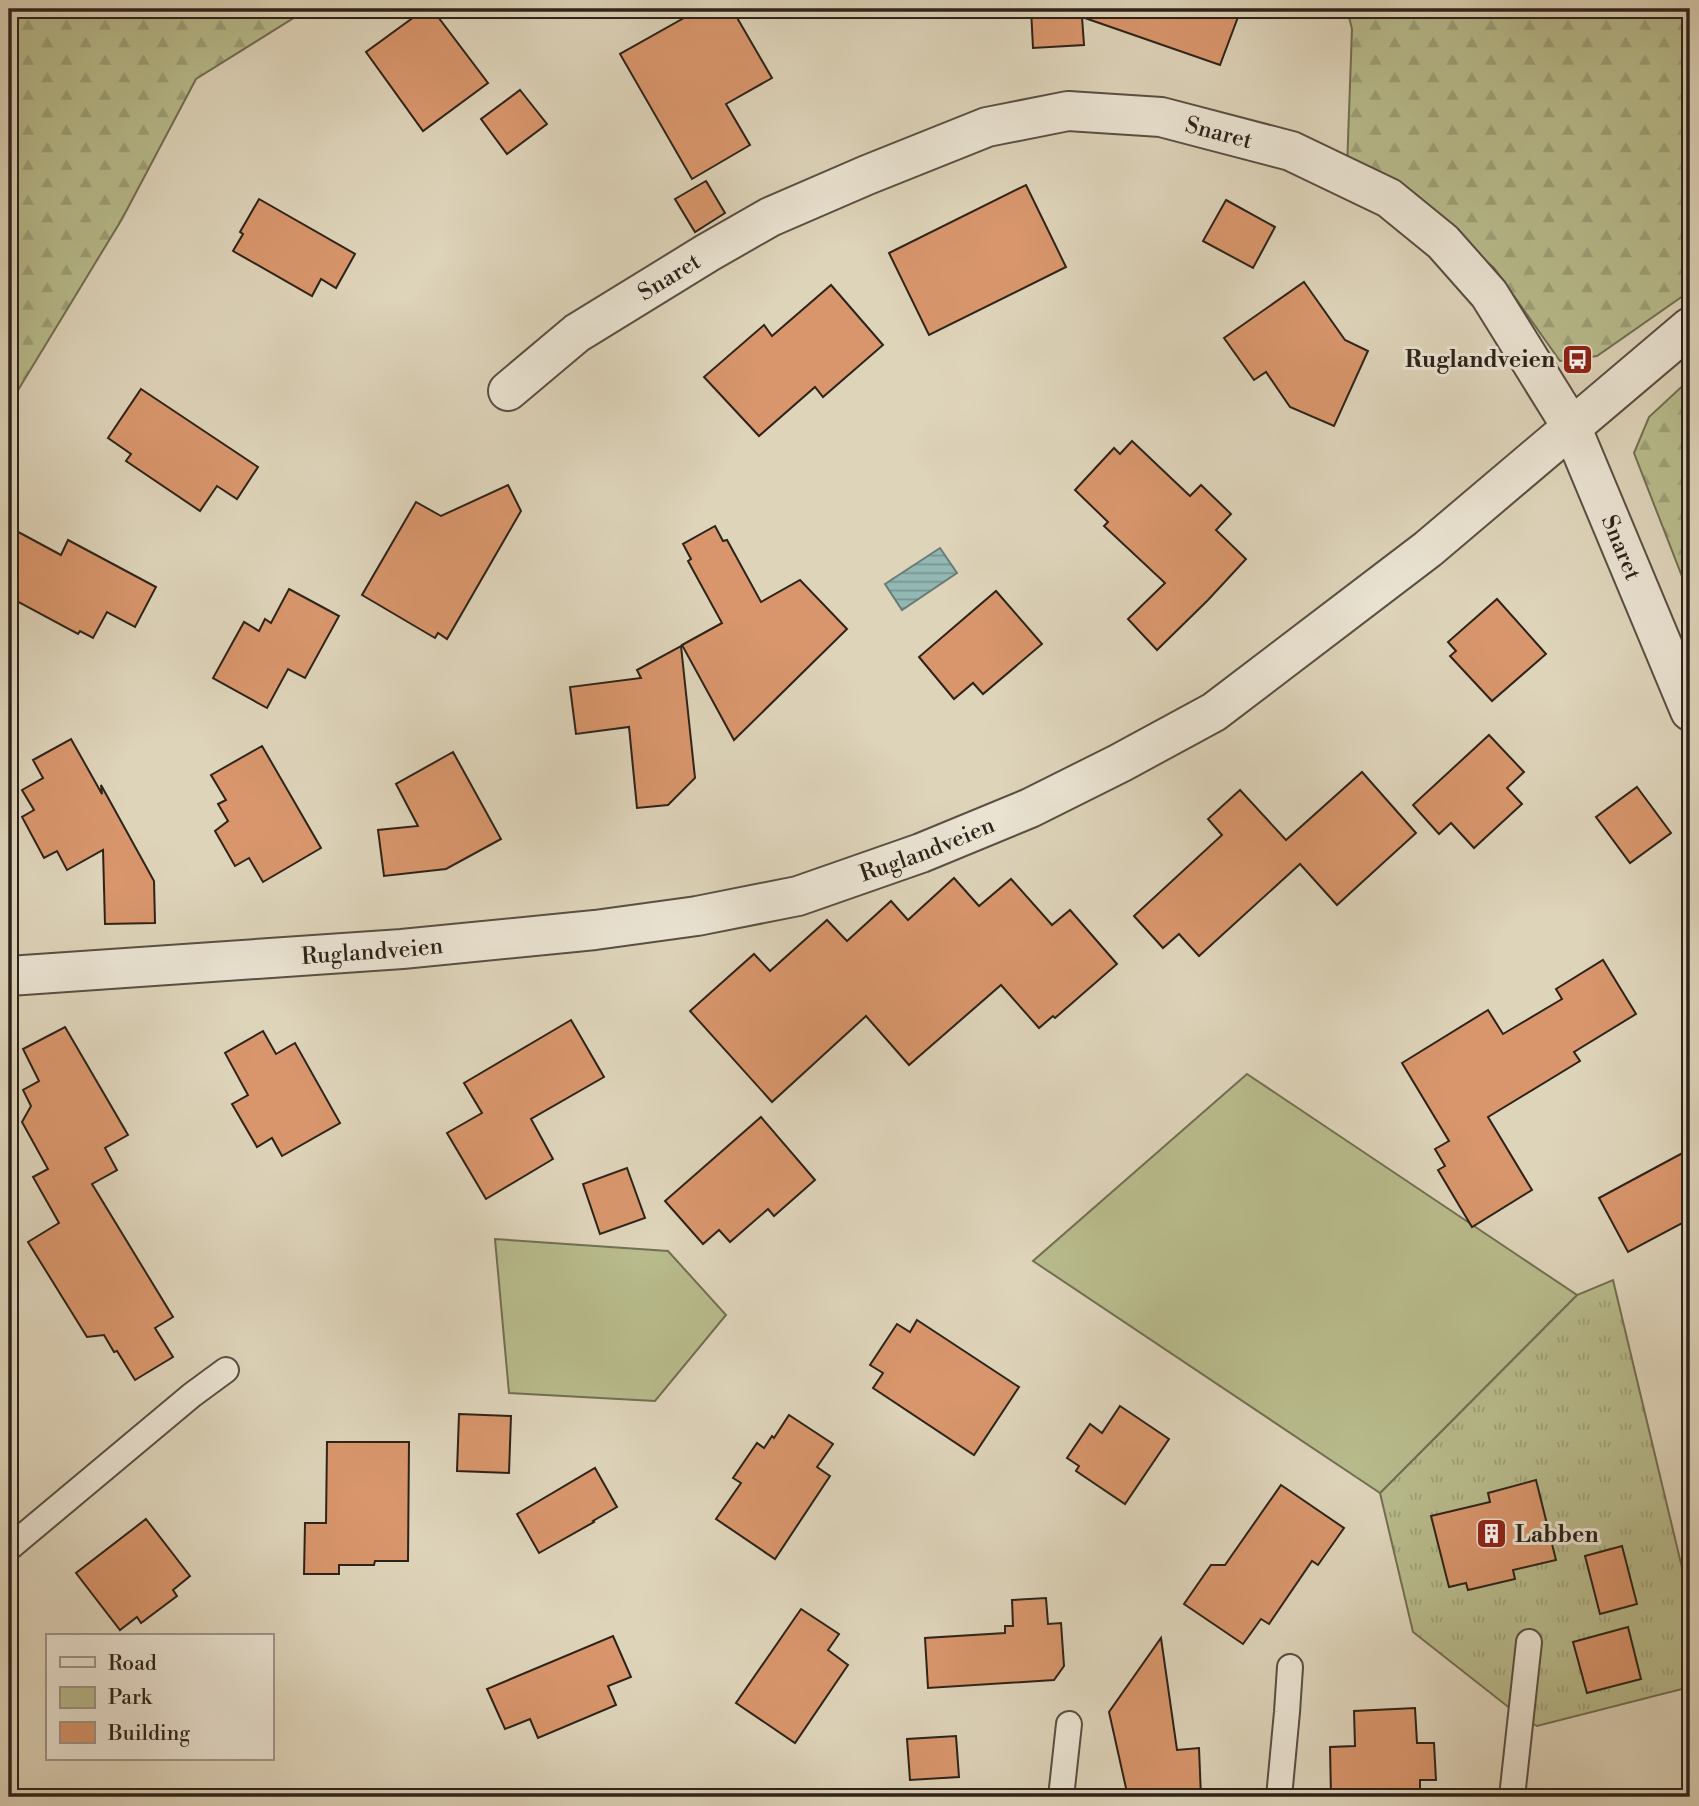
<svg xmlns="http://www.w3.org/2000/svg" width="1699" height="1806" viewBox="0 0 1699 1806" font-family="'Libre Bodoni',serif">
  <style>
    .grass { fill: url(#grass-tufts); stroke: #726f53; stroke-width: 2 }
    .forest { fill: url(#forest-firs); stroke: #726f53; stroke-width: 2 }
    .park { fill: #b8bb8c; stroke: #726f53; stroke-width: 2 }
    .water { fill: url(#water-rules); stroke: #6a7c76; stroke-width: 2 }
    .building { fill: #d9966c; stroke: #2d231a; stroke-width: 2 }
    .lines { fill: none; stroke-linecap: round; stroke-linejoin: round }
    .lane-casing { stroke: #594f42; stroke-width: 28 }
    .street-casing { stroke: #594f42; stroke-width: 42 }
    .lane { stroke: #eae3d2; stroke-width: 24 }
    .street { stroke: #eae3d2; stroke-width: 38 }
    .labels { text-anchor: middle; stroke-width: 6; stroke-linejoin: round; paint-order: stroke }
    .street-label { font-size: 23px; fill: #2d231a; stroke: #eae3d2 }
    .poi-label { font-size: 23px; font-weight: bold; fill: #2d231a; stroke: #eae3d2; text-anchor: end }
  </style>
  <defs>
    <pattern id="grass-tufts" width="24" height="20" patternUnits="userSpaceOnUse" patternTransform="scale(1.75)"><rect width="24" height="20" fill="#b8bb8c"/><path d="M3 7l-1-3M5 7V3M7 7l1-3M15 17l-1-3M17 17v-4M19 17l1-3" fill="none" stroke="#9ea078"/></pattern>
    <pattern id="forest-firs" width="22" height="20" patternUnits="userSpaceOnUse" patternTransform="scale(1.75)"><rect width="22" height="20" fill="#b8bb8c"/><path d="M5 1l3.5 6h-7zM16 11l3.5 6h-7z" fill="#9ea078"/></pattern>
    <pattern id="water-rules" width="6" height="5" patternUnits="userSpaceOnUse" patternTransform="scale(1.75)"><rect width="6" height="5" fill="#93b8b3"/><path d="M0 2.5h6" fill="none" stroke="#789591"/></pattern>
  </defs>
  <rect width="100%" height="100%" fill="#ded4ba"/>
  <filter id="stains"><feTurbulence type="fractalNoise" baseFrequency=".00286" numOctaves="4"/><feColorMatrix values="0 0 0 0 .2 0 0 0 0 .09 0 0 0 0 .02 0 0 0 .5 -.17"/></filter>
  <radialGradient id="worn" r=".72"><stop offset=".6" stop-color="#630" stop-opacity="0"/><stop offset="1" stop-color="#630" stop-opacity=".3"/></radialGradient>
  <path class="grass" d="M1613 1280 1690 1601V1687L1537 1726 1521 1717 1413 1632 1380 1493 1577 1295Z"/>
  <g class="forest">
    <path d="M9 9H308L196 79 122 219 9 405Z"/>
    <path d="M1347 9H1683L1690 26V291L1597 356 1560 361 1494 268 1389 177 1347 168 1352 29Z"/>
    <path d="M1690 379V597L1634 453 1649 417Z"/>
  </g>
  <g class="park">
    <path d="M1247 1074 1577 1295 1380 1493 1033 1261Z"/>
    <path d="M495 1239 668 1251 726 1315 655 1401 509 1393Z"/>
  </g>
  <path class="water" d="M940 548 957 573 902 610 885 584Z"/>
  <g class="building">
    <path d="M425 9H432L488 83 423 131 366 52Z"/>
    <path d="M700 9H732L772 78 726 104 750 145 692 179 620 54Z"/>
    <path d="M1031 9H1241L1220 65 1082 17 1084 45 1033 48Z"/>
    <path d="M520 90 547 124 507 154 481 119Z"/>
    <path d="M706 181 725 213 695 232 675 199Z"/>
    <path d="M1026 185 1066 267 929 335 889 253Z"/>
    <path d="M259 199 355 254 336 288 321 279 312 296 233 251 243 234 240 232Z"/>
    <path d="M1226 200 1275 227 1253 268 1203 241Z"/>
    <path d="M1304 282 1345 340 1368 351 1334 426 1290 407 1266 372 1254 380 1224 338Z"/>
    <path d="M831 285 883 345 823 397 815 387 759 436 704 377 764 325 772 336Z"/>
    <path d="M141 389 258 467 237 499 217 486 200 511 126 461 131 454 108 438Z"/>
    <path d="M1132 441 1190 496 1201 485 1231 514 1216 530 1246 559 1208 600 1157 650 1128 619 1165 583 1104 526 1108 522 1075 490 1114 448 1120 454Z"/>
    <path d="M508 485 521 511 447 639 438 633 435 638 362 595 416 502 441 516Z"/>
    <path d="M715 526 723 541 727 540 761 602 800 580 847 629 734 740 682 645 722 623 688 561 691 559 683 544Z"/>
    <path d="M9 527 61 555 68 540 156 587 135 627 107 612 93 638 80 631 78 634 9 597Z"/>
    <path d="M289 589 339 616 305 678 288 669 267 708 213 678 244 622 259 631 265 619 271 623Z"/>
    <path d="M996 591 1042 644 983 694 973 683 954 699 919 657Z"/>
    <path d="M1497 599 1546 654 1492 701 1450 656 1456 651 1448 642Z"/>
    <path d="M681 646 695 778 668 805 637 808 629 727 576 734 570 687 641 678 637 670Z"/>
    <path d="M1489 735 1524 772 1507 788 1522 804 1474 848 1451 823 1439 834 1413 805Z"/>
    <path d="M71 739 102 794 101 785 154 881 155 923 105 924 103 850 67 870 57 851 44 858 22 817 34 810 22 790 43 778 33 760Z"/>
    <path d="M262 746 321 848 263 882 249 858 235 866 215 831 228 821 218 804 226 800 211 775Z"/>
    <path d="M453 752 501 839 446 869 384 876 378 830 418 826 396 784Z"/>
    <path d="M1362 772 1416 833 1337 905 1300 864 1199 956 1179 934 1163 948 1134 916 1222 835 1208 819 1240 790 1286 840Z"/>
    <path d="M1637 787 1671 833 1630 863 1596 817Z"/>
    <path d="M954 878 979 906 1011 879 1052 925 1070 910 1117 964 1055 1018 1053 1016 1039 1028 1001 985 909 1065 866 1016 772 1102 690 1011 754 954 770 971 827 920 847 941 891 901 908 920Z"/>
    <path d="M1603 960 1636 1014 1574 1052 1580 1061 1488 1117 1532 1190 1472 1227 1438 1170 1445 1166 1435 1149 1449 1141 1402 1063 1488 1010 1503 1034 1562 999 1556 989Z"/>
    <path d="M571 1020 604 1077 531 1119 553 1159 486 1199 447 1133 482 1113 464 1083Z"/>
    <path d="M65 1027 128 1135 105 1148 117 1170 92 1184 173 1317 155 1328 173 1357 135 1380 117 1351 114 1352 104 1335 87 1337 28 1242 59 1223 33 1177 48 1169 22 1122 31 1106 23 1090 39 1081 23 1049Z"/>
    <path d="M263 1031 276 1054 295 1043 340 1123 282 1156 272 1138 257 1147 232 1104 248 1095 225 1053Z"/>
    <path d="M761 1117 815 1180 774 1216 768 1209 730 1242 719 1230 703 1244 665 1201Z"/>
    <path d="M1690 1149V1219L1628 1252 1599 1198Z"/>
    <path d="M627 1168 645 1218 600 1234 583 1184Z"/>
    <path d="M917 1320 1019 1387 974 1455 873 1388 883 1373 870 1365 897 1324 910 1332Z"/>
    <path d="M1120 1406 1169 1439 1125 1504 1076 1471 1079 1466 1067 1458 1090 1424 1102 1433Z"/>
    <path d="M459 1414 511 1416 509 1473 457 1471Z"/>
    <path d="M789 1415 833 1444 817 1467 830 1476 775 1559 716 1519 741 1483 733 1478 757 1443 764 1448 772 1436 774 1438Z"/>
    <path d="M327 1442H409L408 1561H375L374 1565H339V1574H304L305 1523H326Z"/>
    <path d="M595 1468 617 1507 593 1521 594 1522 539 1553 517 1514Z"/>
    <path d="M1536 1480 1556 1560 1513 1570 1515 1579 1468 1590 1466 1583 1449 1587 1431 1516 1490 1502 1488 1493Z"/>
    <path d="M1281 1485 1344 1528 1318 1565 1312 1561 1269 1624 1261 1619 1243 1644 1184 1604 1211 1565H1225Z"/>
    <path d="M146 1519 190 1576 173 1590 177 1596 141 1623 137 1617 120 1630 76 1573Z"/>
    <path d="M1622 1546 1637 1604 1600 1614 1585 1556Z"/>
    <path d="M1046 1598 1048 1624 1061 1623 1064 1666 1054 1680 928 1688 925 1638 1005 1633V1626H1013L1012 1600Z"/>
    <path d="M801 1609 839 1634 828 1650 848 1665 795 1743 736 1703Z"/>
    <path d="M1628 1627 1641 1679 1587 1693 1573 1642Z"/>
    <path d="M613 1636 631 1677 608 1686 616 1705 538 1738 530 1719 505 1729 487 1689Z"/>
    <path d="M1161 1638 1177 1750 1199 1748 1201 1797H1128L1109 1712Z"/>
    <path d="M1415 1708 1417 1743H1434L1436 1780H1420V1797H1331L1330 1747 1355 1746 1354 1711Z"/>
    <path d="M956 1736 959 1777 910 1780 907 1739Z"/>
  </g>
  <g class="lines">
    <defs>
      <g id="lane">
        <path d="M9 1548 192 1395 226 1370"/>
        <path d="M1061 1797 1069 1724"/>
        <path d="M1279 1797 1287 1712 1290 1667"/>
        <path d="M1512 1797 1529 1642"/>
      </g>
      <g id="street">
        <path id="s1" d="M508 391 577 333 707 253 770 217 867 175 987 127 1068 111 1161 117 1291 151 1389 198 1443 242 1489 294 1571 426 1690 711"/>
        <path id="s2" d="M9 976 402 949 595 930 697 916 798 896 921 853 1030 808 1120 763 1214 712 1428 549 1690 327"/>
      </g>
    </defs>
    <use href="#lane" class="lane-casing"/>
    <use href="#street" class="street-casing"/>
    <use href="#lane" class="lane"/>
    <use href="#street" class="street"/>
  </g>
  <defs>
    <symbol id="bus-square" viewBox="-11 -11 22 22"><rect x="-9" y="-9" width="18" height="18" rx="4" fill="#8f2418" stroke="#eae3d2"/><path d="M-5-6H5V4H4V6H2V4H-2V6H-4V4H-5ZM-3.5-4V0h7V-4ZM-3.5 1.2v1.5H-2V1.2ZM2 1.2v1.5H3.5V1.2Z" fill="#fff"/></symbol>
    <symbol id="building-square" viewBox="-11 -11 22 22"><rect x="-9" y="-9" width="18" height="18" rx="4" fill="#8f2418" stroke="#eae3d2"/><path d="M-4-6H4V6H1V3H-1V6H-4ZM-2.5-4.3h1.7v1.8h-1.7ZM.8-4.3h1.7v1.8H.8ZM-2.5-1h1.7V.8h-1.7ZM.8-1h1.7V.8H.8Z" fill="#fff"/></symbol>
  </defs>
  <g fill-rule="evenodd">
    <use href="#bus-square" x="1560" y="342" width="35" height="35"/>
    <use href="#building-square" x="1474" y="1516" width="35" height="35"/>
  </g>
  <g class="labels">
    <g class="street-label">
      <text dy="8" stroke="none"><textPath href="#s1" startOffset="786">Snaret</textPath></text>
      <text dy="8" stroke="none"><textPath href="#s1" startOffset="198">Snaret</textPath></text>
      <text dy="8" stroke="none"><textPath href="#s1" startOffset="1395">Snaret</textPath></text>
      <text dy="8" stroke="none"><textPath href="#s2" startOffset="931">Ruglandveien</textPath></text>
      <text dy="8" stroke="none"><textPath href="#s2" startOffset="364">Ruglandveien</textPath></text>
    </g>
    <g class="poi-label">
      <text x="1555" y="367">Ruglandveien</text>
      <text x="1515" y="1542" text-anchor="start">Labben</text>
    </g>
  </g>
  <rect width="1699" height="1806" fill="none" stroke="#ded4ba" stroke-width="35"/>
  <rect x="10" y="10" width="1678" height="1785" fill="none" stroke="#2d231a" stroke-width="3.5"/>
  <rect x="18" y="18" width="1664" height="1771" fill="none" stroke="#2d231a" stroke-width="2"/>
  <rect x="46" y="1634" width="228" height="126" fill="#eae3d2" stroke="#9e9688" stroke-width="2"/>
  <rect x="60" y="1657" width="35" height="10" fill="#eae3d2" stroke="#9e9688" stroke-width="2"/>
  <text x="108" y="1670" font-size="21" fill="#2d231a">Road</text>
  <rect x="60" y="1687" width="35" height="21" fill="#b8bb8c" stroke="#9e9688" stroke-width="2"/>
  <text x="108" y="1704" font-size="21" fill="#2d231a">Park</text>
  <rect x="60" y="1722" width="35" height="21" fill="#d9966c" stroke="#9e9688" stroke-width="2"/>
  <text x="108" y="1740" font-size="21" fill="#2d231a">Building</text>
  <rect width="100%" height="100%" filter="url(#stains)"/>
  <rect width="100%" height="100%" fill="url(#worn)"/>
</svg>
